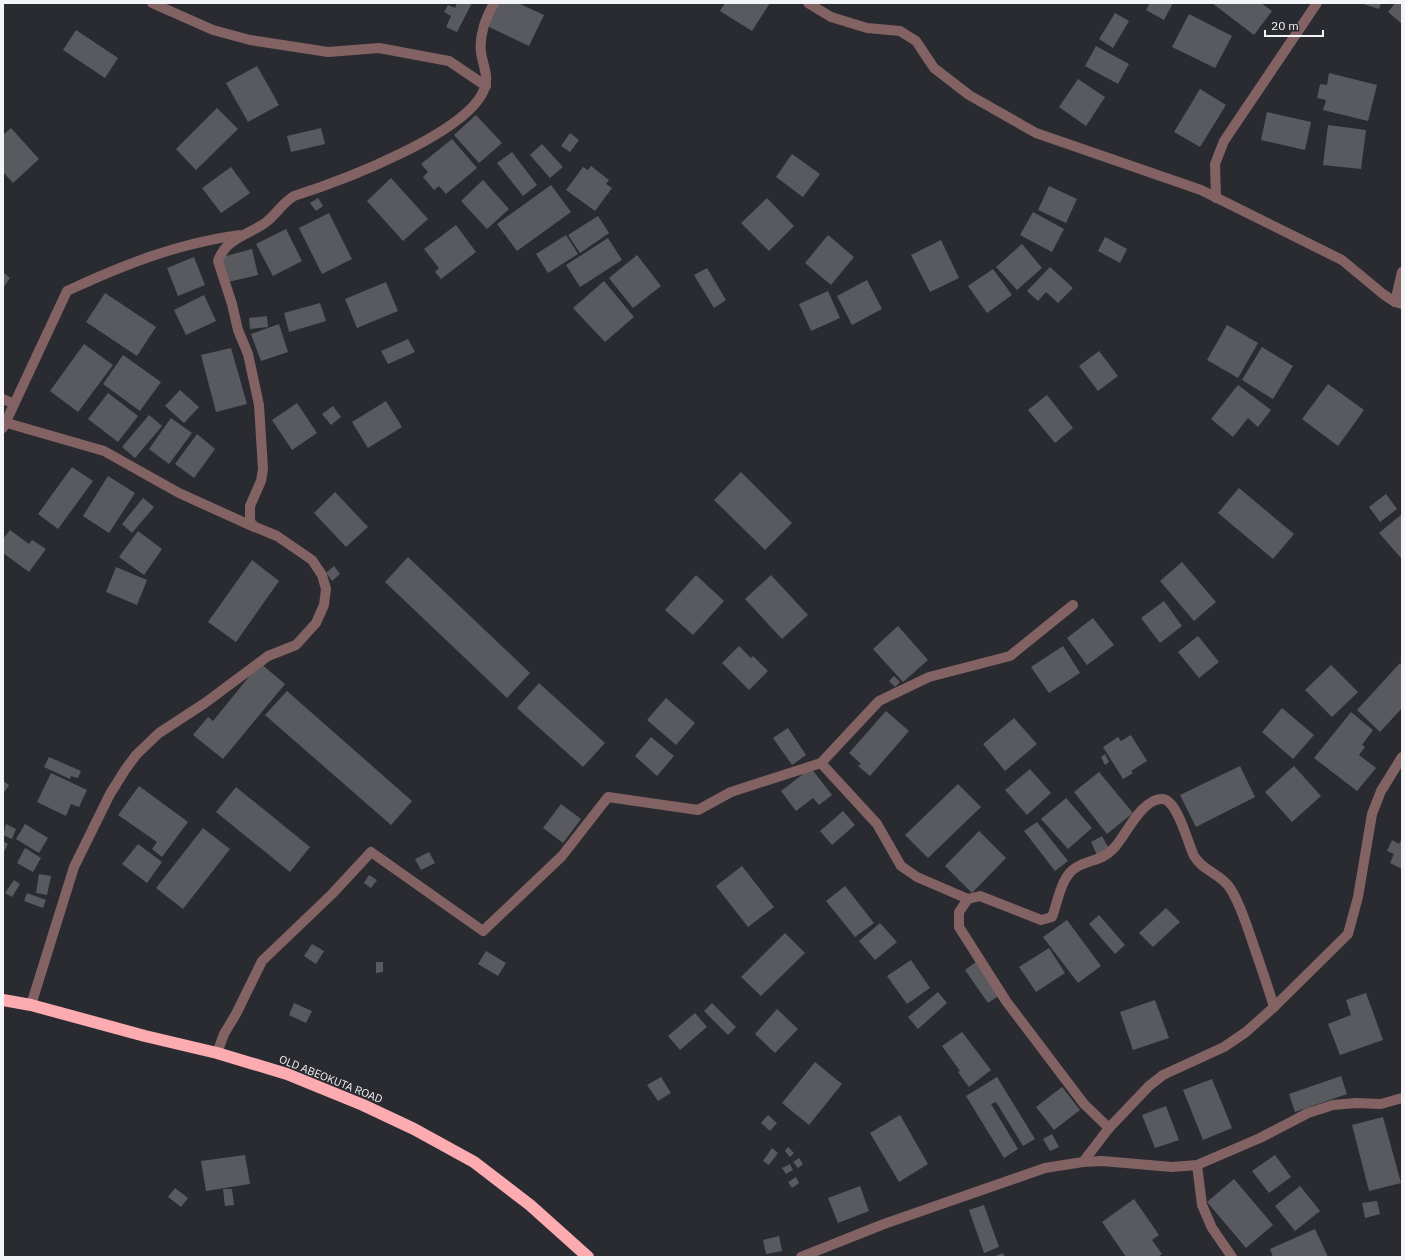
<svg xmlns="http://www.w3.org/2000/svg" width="1405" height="1260" viewBox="0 0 1405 1260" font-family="'IBM Plex Sans',sans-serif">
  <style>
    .building { fill: #585a5f }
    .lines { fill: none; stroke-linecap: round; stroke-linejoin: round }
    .minor { stroke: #836263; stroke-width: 10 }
    .highway { stroke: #fcabb0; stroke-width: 12 }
    .labels { text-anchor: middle; stroke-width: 3; stroke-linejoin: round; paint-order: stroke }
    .street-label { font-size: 11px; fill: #f3f4f7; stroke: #2a2b30 }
  </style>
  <rect width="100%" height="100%" fill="#2a2b30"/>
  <g class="building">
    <path d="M457 3H472L457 32 446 27 451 16 444 12 448 5 455 8Z"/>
    <path d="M498 3H518L544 15 529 46 487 26Z"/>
    <path d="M725 3H770L752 31 720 11Z"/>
    <path d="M1150 3H1173L1164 20 1146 10Z"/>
    <path d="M1212 3H1261L1272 11 1254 35Z"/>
    <path d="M1360 3H1381L1379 9Z"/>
    <path d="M1395 3H1402V24L1388 12Z"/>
    <path d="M1115 13 1129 21 1113 48 1099 39Z"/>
    <path d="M1189 14 1232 36 1215 68 1172 47Z"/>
    <path d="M76 30 118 58 105 78 63 50Z"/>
    <path d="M1096 46 1129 64 1118 84 1085 66Z"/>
    <path d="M257 66 279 105 248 122 226 83Z"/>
    <path d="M1329 73 1377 85 1368 121 1323 110 1326 100 1317 98 1320 84 1327 85Z"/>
    <path d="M1078 79 1105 97 1086 126 1059 107Z"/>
    <path d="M1200 89 1226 105 1200 147 1174 132Z"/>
    <path d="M217 108 238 129 196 170 176 149Z"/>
    <path d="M1267 112 1311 122 1305 150 1261 140Z"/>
    <path d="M476 115 502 143 479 163 454 135Z"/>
    <path d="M1328 125 1366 130 1361 169 1323 165Z"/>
    <path d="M11 128 39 159 13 183 3 172V135Z"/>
    <path d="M321 128 325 144 291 152 287 136Z"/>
    <path d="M570 133 579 140 570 152 561 146Z"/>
    <path d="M452 139 477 168 446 194 439 186 434 190 423 177 428 172 421 164Z"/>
    <path d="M542 144 563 167 550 178 530 155Z"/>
    <path d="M512 152 537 185 523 196 497 163Z"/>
    <path d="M792 154 820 174 803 197 776 177Z"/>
    <path d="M591 166 609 180 606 184 612 188 595 211 566 190 583 167 588 170Z"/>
    <path d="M231 167 250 193 221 213 202 188Z"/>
    <path d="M391 178 428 219 403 241 367 201Z"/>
    <path d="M483 180 509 209 487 229 461 201Z"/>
    <path d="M551 185 571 212 517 251 497 224Z"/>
    <path d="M1049 186 1077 199 1066 223 1038 210Z"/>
    <path d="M318 198 323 206 316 211 310 203Z"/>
    <path d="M767 198 794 226 769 251 741 223Z"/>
    <path d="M1033 212 1064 229 1052 252 1020 235Z"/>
    <path d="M329 213 352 259 322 274 299 228Z"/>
    <path d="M598 216 609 233 580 253 568 235Z"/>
    <path d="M456 225 476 252 441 279 435 272 439 268 424 249Z"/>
    <path d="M286 229 302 261 273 276 256 244Z"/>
    <path d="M566 235 578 254 548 273 536 254Z"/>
    <path d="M828 235 854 257 831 285 805 263Z"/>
    <path d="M1105 237 1127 249 1120 263 1098 251Z"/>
    <path d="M608 238 622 260 580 287 566 265Z"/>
    <path d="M941 240 959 278 930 292 911 255Z"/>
    <path d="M1022 244 1042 268 1017 290 996 267Z"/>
    <path d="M252 249 258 275 228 282 222 257Z"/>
    <path d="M637 255 661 286 633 308 609 278Z"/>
    <path d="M194 257 205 285 178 296 167 268Z"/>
    <path d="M1050 267 1073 288 1058 303 1046 292 1038 301 1027 291Z"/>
    <path d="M707 268 726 300 714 308 694 275Z"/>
    <path d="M993 269 1012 295 987 313 968 286Z"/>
    <path d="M3 272 10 278 3 288Z"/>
    <path d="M867 280 882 309 852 325 837 296Z"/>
    <path d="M604 281 634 317 605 342 573 308Z"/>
    <path d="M386 282 398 311 357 328 345 299Z"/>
    <path d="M828 291 840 318 811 331 799 304Z"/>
    <path d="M105 293 156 327 137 356 86 322Z"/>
    <path d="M204 295 216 321 186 335 174 310Z"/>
    <path d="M320 303 326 321 289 332 284 313Z"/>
    <path d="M267 316 268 327 250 329 249 318Z"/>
    <path d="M279 324 288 352 261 361 251 334Z"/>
    <path d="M1227 325 1258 343 1238 378 1207 360Z"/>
    <path d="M408 339 415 352 388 364 381 351Z"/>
    <path d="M84 344 113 365 78 412 50 391Z"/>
    <path d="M1262 347 1293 366 1273 399 1242 380Z"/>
    <path d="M231 348 247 404 216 412 201 355Z"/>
    <path d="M1099 351 1118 376 1098 391 1079 366Z"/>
    <path d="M123 355 161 382 140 411 103 384Z"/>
    <path d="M1328 384 1364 410 1338 446 1302 419Z"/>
    <path d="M1238 385 1271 410 1258 427 1248 418 1233 437 1211 419Z"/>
    <path d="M180 390 199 407 184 423 165 406Z"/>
    <path d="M108 393 138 416 118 442 88 419Z"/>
    <path d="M1047 395 1073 428 1055 443 1028 410Z"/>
    <path d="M386 401 402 427 368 448 352 422Z"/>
    <path d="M297 403 317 433 292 450 272 420Z"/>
    <path d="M333 406 341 417 331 425 322 414Z"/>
    <path d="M149 415 162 426 135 458 122 447Z"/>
    <path d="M171 418 192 433 169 464 149 449Z"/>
    <path d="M197 434 215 449 194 478 175 464Z"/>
    <path d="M72 467 93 481 58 529 38 514Z"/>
    <path d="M741 472 792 523 765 550 714 500Z"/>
    <path d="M108 476 135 493 109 533 83 516Z"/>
    <path d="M1239 488 1294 534 1273 559 1218 513Z"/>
    <path d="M335 492 368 527 346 547 314 513Z"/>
    <path d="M1386 494 1397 509 1380 522 1369 507Z"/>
    <path d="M143 498 154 507 132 533 122 524Z"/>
    <path d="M1402 514V557L1401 558 1379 533Z"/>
    <path d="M10 530 29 544 32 540 46 549 29 572 3 553V539Z"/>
    <path d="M138 531 162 549 144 575 119 557Z"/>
    <path d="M408 557 530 673 507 698 385 582Z"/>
    <path d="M252 560 279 581 236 642 208 622Z"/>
    <path d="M1182 562 1216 602 1194 621 1160 581Z"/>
    <path d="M334 566 340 574 332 581 326 573Z"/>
    <path d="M116 567 147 580 137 605 106 592Z"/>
    <path d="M696 575 724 601 693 635 665 610Z"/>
    <path d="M771 575 808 615 782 639 745 599Z"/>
    <path d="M1164 601 1182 626 1160 643 1141 618Z"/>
    <path d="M1093 618 1114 645 1087 665 1067 638Z"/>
    <path d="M898 626 928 660 903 682 873 649Z"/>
    <path d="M1198 636 1219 662 1199 678 1178 652Z"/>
    <path d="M739 646 751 658 753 656 768 671 749 690 722 663Z"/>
    <path d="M1063 646 1080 673 1049 693 1031 667Z"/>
    <path d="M260 663 285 684 223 759 193 735 208 717 213 721Z"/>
    <path d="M1400 663 1402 666V708L1380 732 1357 710Z"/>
    <path d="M1331 665 1358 692 1332 717 1305 690Z"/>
    <path d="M894 676 900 682 895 687 889 681Z"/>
    <path d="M539 683 605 743 583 767 517 708Z"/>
    <path d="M287 691 412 801 391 825 265 715Z"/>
    <path d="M666 698 695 723 676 745 647 720Z"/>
    <path d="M1282 708 1314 735 1293 759 1262 732Z"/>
    <path d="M886 711 909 731 870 776 858 766 861 764 849 753Z"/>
    <path d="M1351 712 1373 730 1362 745 1365 747 1359 755 1376 768 1357 791 1314 758Z"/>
    <path d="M1014 718 1037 744 1005 771 983 744Z"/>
    <path d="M788 728 806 755 792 765 773 738Z"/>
    <path d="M1131 735 1147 761 1131 771 1133 773 1123 779 1103 747 1118 737 1121 741Z"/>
    <path d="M651 737 674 756 657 776 635 756Z"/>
    <path d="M1105 754 1109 762 1105 765 1101 757Z"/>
    <path d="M49 757 81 771 78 778 71 776 70 779 44 767Z"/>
    <path d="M1240 766 1255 797 1196 827 1180 795Z"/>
    <path d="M1294 766 1321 796 1292 822 1265 792Z"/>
    <path d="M811 768 832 795 819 805 813 798 796 811 781 791Z"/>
    <path d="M1030 769 1051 793 1027 815 1005 790Z"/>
    <path d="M1099 772 1133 813 1107 834 1074 792Z"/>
    <path d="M51 773 87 790 79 807 71 804 66 816 37 802Z"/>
    <path d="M3 781 9 785 3 794Z"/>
    <path d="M958 784 981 807 928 858 905 835Z"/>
    <path d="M139 786 188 822 162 857 152 849 157 842 118 815Z"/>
    <path d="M236 787 310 847 290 872 216 812Z"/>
    <path d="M1066 798 1092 828 1068 849 1041 819Z"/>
    <path d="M561 804 581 819 563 843 543 828Z"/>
    <path d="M843 811 855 825 832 845 820 831Z"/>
    <path d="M1037 822 1068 861 1055 871 1024 831Z"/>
    <path d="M6 824 16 829 12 839 3 835Z"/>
    <path d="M25 824 48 838 39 853 16 839Z"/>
    <path d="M203 828 230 849 183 909 156 888Z"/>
    <path d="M979 831 1006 858 972 893 945 866Z"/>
    <path d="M1102 836 1109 849 1097 855 1091 842Z"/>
    <path d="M1402 838V869L1390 863 1394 854 1387 851 1392 840 1399 844Z"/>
    <path d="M3 841 8 844 3 854Z"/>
    <path d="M138 844 162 862 147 883 122 864Z"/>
    <path d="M25 848 41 858 33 872 17 863Z"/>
    <path d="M429 852 435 863 421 870 415 859Z"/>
    <path d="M742 866 774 907 748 927 716 886Z"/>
    <path d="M39 874 51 876 47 895 36 893Z"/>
    <path d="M369 875 377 880 371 888 364 883Z"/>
    <path d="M14 880 20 884 12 897 5 893Z"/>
    <path d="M845 886 874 923 855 937 826 901Z"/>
    <path d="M27 893 46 900 43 908 24 901Z"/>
    <path d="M1166 908 1180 922 1153 947 1139 933Z"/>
    <path d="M1099 915 1125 945 1115 954 1089 924Z"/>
    <path d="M1067 920 1101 966 1078 983 1043 937Z"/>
    <path d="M880 923 897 942 875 960 859 941Z"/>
    <path d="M785 933 805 953 761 996 741 977Z"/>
    <path d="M312 944 324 951 316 964 304 956Z"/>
    <path d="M1049 948 1065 973 1036 992 1019 967Z"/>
    <path d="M486 951 506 963 498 976 478 964Z"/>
    <path d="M911 960 930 988 907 1004 887 976Z"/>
    <path d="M376 962H383V972L376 973Z"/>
    <path d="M976 962 1000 995 988 1003 965 970Z"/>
    <path d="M938 992 947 1003 918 1029 908 1017Z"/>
    <path d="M1366 993 1383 1040 1340 1055 1328 1024 1351 1015 1346 1000Z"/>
    <path d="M1155 1000 1169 1038 1133 1050 1120 1012Z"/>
    <path d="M294 1003 312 1011 306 1023 289 1015Z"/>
    <path d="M712 1003 736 1027 728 1035 704 1011Z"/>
    <path d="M777 1009 798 1029 775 1053 755 1034Z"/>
    <path d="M695 1013 707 1027 680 1050 668 1036Z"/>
    <path d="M962 1032 991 1070 969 1087 958 1072 960 1071 942 1046Z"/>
    <path d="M815 1062 842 1084 809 1125 782 1103Z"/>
    <path d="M1341 1076 1347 1094 1295 1112 1289 1094Z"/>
    <path d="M661 1077 671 1093 658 1101 647 1085Z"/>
    <path d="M997 1077 1035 1139 1023 1146 996 1102 991 1104 1018 1149 1004 1158 966 1096Z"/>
    <path d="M1212 1079 1232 1128 1203 1140 1183 1090Z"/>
    <path d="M1062 1087 1080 1110 1054 1130 1036 1107Z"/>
    <path d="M1166 1106 1179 1140 1155 1148 1142 1115Z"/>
    <path d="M768 1115 777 1123 770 1131 761 1123Z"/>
    <path d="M900 1115 928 1164 899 1182 870 1133Z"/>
    <path d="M1383 1117 1401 1183 1369 1191 1352 1125Z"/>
    <path d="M1052 1134 1059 1147 1050 1151 1043 1139Z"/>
    <path d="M788 1147 794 1153 790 1157 785 1151Z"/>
    <path d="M772 1148 778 1153 769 1165 763 1161Z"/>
    <path d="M245 1155 250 1184 206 1191 201 1161Z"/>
    <path d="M1275 1155 1291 1177 1269 1193 1252 1171Z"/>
    <path d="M799 1158 803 1164 798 1168 793 1162Z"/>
    <path d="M790 1164 793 1170 786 1174 782 1168Z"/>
    <path d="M796 1177 799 1183 792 1188 788 1182Z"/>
    <path d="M1234 1179 1273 1225 1246 1248 1207 1202Z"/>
    <path d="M860 1186 869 1211 838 1223 828 1198Z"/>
    <path d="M1300 1186 1320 1211 1295 1231 1275 1206Z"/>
    <path d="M175 1188 188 1198 181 1207 168 1197Z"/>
    <path d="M223 1189H232L234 1205 225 1206Z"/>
    <path d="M1134 1199 1159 1235 1152 1240 1162 1254 1158 1257H1126L1102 1222Z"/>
    <path d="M1377 1201 1380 1214 1365 1218 1362 1203Z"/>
    <path d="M984 1205 999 1247 984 1253 969 1210Z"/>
    <path d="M1315 1229 1328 1257H1273L1270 1249Z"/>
    <path d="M779 1236 782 1251 766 1254 763 1240Z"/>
    <path d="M1003 1253 1005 1257H993Z"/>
  </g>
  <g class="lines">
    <g class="minor">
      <path d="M152 3 213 30 250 40 328 52 379 48 449 61 486 86"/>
      <path d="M808 3 831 17 867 28 900 31 916 41 934 68 969 95 1036 133 1201 190 1342 260 1383 294 1395 302 1402 304"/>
      <path d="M1216 198 1215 164 1224 141 1317 3"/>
      <path d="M1395 302 1402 272"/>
      <path d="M3 399 14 404"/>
      <path d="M7 423 104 451 179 493 254 527"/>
      <path d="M3 428 67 291C123 265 178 243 240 235"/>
      <path d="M1073 605 1010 656 929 677 879 701 821 763 877 824 901 866 917 877 968 899 980 896 1041 920 1052 917C1058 902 1061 875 1077 867 1091 859 1102 861 1114 848 1126 835 1141 800 1161 799 1177 797 1188 844 1194 856 1203 871 1221 874 1230 888 1238 900 1242 913 1247 926 1256 953 1266 980 1274 1007"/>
      <path d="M968 899 959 912V927L1006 1001 1084 1104 1109 1128"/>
      <path d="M31 1005 74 867 110 794 125 770 136 755 159 733 205 703 268 656 296 645 316 623 324 605 326 589 322 575 312 560 277 536 255 527 250 522V506L261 481 263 469 259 405 248 354 238 330 232 304 218 261C225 239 248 235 265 223 276 215 282 203 294 196 338 182 471 133 485 87 489 75 482 63 481 52 479 34 486 18 494 3"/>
      <path d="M217 1053 224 1034 236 1014 262 961 332 894 371 852 483 931 562 856 608 797 698 810 731 792 821 763"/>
      <path d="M1083 1162 1109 1128 1149 1086 1163 1075 1224 1047 1246 1032 1274 1007 1348 934 1358 897 1372 814 1381 791 1402 757"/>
      <path d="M1197 1165 1202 1205 1212 1228 1232 1257"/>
      <path d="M801 1257 884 1224 1045 1168 1083 1162 1102 1161 1172 1167 1197 1165 1260 1138 1308 1113 1333 1105 1356 1103 1381 1104 1402 1098"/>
    </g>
    <path class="highway" d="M3 1000 31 1005 145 1036 217 1053 287 1074 363 1105 414 1129 474 1162 530 1205 588 1257"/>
  </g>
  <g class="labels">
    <g class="street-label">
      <text transform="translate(331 1079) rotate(22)" y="4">OLD ABEOKUTA ROAD</text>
    </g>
  </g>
  <rect width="1405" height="1260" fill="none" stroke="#f3f4f7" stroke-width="8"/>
  <path d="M1265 30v6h58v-6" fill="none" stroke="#f3f4f7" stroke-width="2"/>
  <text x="1271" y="30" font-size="12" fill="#f3f4f7" stroke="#2a2b30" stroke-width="3" paint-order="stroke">20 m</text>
</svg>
